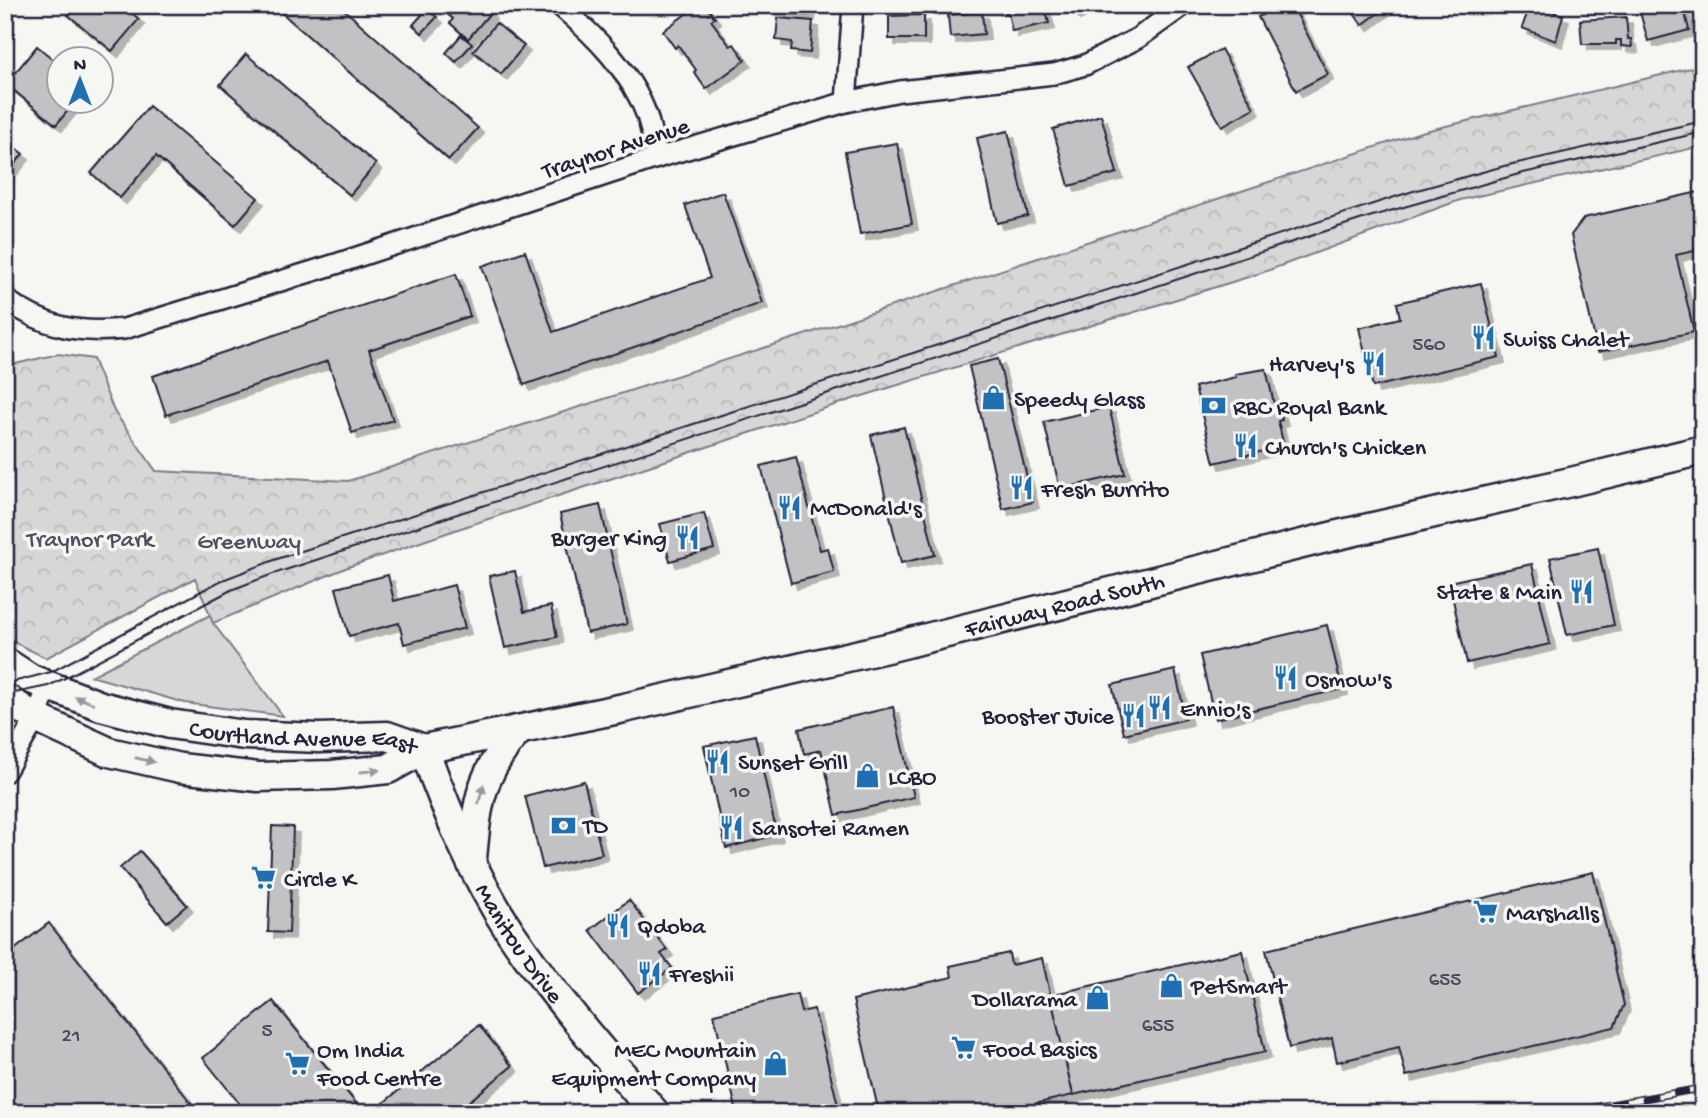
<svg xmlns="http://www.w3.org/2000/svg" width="1708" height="1118" viewBox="0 0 1708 1118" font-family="'Gochi Hand',sans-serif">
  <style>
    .green { fill: #d7d7d7; stroke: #7c7c89; stroke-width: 2 }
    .forest { fill: url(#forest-crowns); stroke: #7c7c89; stroke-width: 2 }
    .building { fill: #c2c2c4; stroke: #22223b; stroke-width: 2; filter: url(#shadow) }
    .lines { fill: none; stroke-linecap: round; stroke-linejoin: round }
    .street-casing { stroke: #22223b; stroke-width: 24 }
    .secondary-casing { stroke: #22223b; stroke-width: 33 }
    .street { stroke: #f6f6f2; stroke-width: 19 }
    .secondary { stroke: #f6f6f2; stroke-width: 28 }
    .tram { stroke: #22223b; stroke-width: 2 }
    .rail-casing { stroke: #22223b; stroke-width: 8 }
    .rail { stroke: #f6f6f2; stroke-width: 5; stroke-dasharray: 16; stroke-linecap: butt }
    .oneway { fill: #9797a0 }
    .labels { text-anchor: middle; stroke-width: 7; stroke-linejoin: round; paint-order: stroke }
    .number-label { font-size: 21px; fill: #4a4a5d }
    .street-label { font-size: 24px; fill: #22223b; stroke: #f6f6f2 }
    .poi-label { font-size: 24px; fill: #22223b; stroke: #f6f6f2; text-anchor: start }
    .park-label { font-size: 24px; fill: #4f4f62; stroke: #f6f6f2 }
  </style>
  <defs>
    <pattern id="forest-crowns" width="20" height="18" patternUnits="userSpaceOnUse" patternTransform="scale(1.75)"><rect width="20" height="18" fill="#d7d7d7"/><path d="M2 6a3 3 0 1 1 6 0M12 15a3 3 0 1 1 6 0" fill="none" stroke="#b8b8b9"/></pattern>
    <filter id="shadow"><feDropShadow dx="6" dy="6" stdDeviation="0" flood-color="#0004"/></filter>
  </defs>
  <rect width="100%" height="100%" fill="#f6f6f2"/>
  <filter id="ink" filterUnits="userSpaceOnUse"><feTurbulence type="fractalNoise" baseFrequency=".0143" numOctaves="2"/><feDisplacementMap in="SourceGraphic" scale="14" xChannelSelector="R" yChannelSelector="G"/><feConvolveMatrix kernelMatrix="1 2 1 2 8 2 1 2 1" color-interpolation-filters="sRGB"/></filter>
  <g filter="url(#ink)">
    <path class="green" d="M210 615 213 623 283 716 185 703 91 676Z"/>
    <path class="forest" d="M1703 65V146L1460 200 1261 273 856 398 461 528 348 567 213 623 195 578 46 658 5 638V369L11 365 58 354 93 359 114 411 156 471 348 481 804 335 1421 132Z"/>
    <g class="building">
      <path d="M76 5H122L139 19 112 51 68 15Z"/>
      <path d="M289 5H339L478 128 449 160 282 13Z"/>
      <path d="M451 5H482L490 13 468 39 450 23 453 19 445 12Z"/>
      <path d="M698 5H705L715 18 711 20 730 46 734 44 745 60 706 89 694 72 696 70 678 45 675 48 663 31Z"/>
      <path d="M772 5H810L809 15 771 11Z"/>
      <path d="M1003 5H1044L1049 23 1012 31 1008 13H1005Z"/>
      <path d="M1069 5H1092L1074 14Z"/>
      <path d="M1281 5H1292L1328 74 1296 91 1258 17Z"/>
      <path d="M1348 5H1389L1362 25Z"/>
      <path d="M1530 5 1563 15 1556 41 1522 28Z"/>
      <path d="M1638 5H1683L1689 30 1648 41Z"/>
      <path d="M1696 5H1703V26L1700 28 1695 17 1701 15Z"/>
      <path d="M427 9 437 17 422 33 413 25Z"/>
      <path d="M982 12 984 34 950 37 948 15Z"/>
      <path d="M924 15V39H889V16Z"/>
      <path d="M1626 17 1628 39H1631L1632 47 1621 46V40H1616V44H1582L1580 20Z"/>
      <path d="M778 18 813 21 810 53 791 51 792 42 776 40Z"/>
      <path d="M496 23 524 46 501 74 473 51Z"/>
      <path d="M461 35 472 44 456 62 446 53Z"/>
      <path d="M37 46 60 65V102H75L56 125 6 84Z"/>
      <path d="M1221 49 1254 108 1222 126 1188 67Z"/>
      <path d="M246 54 376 164 350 195 220 85Z"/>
      <path d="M149 106 258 198 235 225 156 156 120 198 91 173Z"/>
      <path d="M1101 115 1117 173 1069 186 1053 129Z"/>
      <path d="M1008 131 1028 216 997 223 977 138Z"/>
      <path d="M5 140 23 154 5 176Z"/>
      <path d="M897 143 912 224 860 234 845 152Z"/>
      <path d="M1703 191V249L1676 255 1694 332 1598 352 1571 235 1584 218Z"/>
      <path d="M723 192 762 303 524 385 482 266 525 251 553 332 710 278 685 205Z"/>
      <path d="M456 274 470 316 369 350 393 420 352 433 328 361 166 415 153 376Z"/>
      <path d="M1481 283 1499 357 1373 387 1359 328 1400 318 1397 303Z"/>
      <path d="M998 359 1033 502 1003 509 969 366Z"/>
      <path d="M1266 369 1275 408 1279 407 1282 420 1278 421 1284 446 1214 463 1195 387 1236 377 1235 374Z"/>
      <path d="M1109 407 1125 474 1060 489 1044 422Z"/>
      <path d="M904 427 935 555 901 563 871 435Z"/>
      <path d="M796 457 820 550 828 548 834 572 791 583 761 466Z"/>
      <path d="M600 505 627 624 587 633 560 514Z"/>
      <path d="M704 513 714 549 670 561 660 524Z"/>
      <path d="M1598 548 1614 625 1567 635 1550 558Z"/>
      <path d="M1532 564 1550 644 1467 663 1449 582Z"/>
      <path d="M515 571 524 612 551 606 557 637 505 648 489 576Z"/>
      <path d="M388 575 394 601 454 585 465 628 404 644 399 623 349 636 336 588Z"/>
      <path d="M1327 625 1342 689 1215 719 1200 655Z"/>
      <path d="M1175 670 1186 719 1124 734 1112 685Z"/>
      <path d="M893 707 914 797 836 815 821 750 804 754 799 729Z"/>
      <path d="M755 735 777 835 726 848 704 746Z"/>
      <path d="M584 781 602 854 543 868 525 796Z"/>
      <path d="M272 826 293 827 289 933 268 932Z"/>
      <path d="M140 851 187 905 167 922 120 868Z"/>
      <path d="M1593 872 1624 1005 1614 1027 1406 1076 1399 1047 1337 1062 1332 1038 1289 1048 1266 950Z"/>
      <path d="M629 900 667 950 661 954 672 968 638 993 590 930Z"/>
      <path d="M49 923 199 1113H6L5 957Z"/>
      <path d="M1242 951 1265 1052 1073 1095 1050 995Z"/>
      <path d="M1009 953 1011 965 1042 958 1073 1095 996 1113H879L853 1000 952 977 950 966Z"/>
      <path d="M797 994 801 1012 814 1009 840 1113H737L714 1014Z"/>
      <path d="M273 1001 364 1113H247L203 1058Z"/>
      <path d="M479 1025 512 1066 455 1113H371Z"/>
    </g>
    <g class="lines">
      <defs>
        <g id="street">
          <path d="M559 5C594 35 631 71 647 116 651 129 654 144 657 158"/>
          <path d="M846 102 853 5"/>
          <path d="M5 299C43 327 78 334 124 329L336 264 657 158 846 102 900 91 1054 74 1085 65 1138 38 1184 5"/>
          <path d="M5 772 36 718 48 686"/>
        </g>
        <g id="secondary">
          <path id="s1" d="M5 662 31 679 101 706 170 724 244 735 319 738 387 736 424 749"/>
          <path id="s2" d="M5 698 36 718 109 752 180 768 258 777 332 775 388 769 424 749 624 708 891 647 1338 535 1575 481 1703 450"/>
          <path id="s3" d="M424 749C447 812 474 877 511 933 554 997 605 1055 655 1113"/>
          <path d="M472 859C477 803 480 773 519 730"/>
        </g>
      </defs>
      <use href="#street" class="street-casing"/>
      <use href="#secondary" class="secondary-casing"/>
      <use href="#street" class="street"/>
      <use href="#secondary" class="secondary"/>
      <g class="tram">
        <path d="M5 684 51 672 220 581 277 559 1410 192 1504 166 1703 121"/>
        <path d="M5 695 48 686 63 679 231 590 273 574 1369 217 1519 174 1703 132"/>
      </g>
      <defs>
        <path id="rail" d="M1563 1113 1703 1088"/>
      </defs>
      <use href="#rail" class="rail-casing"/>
      <use href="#rail" class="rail"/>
    </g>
    <defs><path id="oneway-solid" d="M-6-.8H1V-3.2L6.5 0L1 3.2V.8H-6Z" transform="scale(1.75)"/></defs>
    <g class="oneway">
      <use href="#oneway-solid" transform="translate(84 700) rotate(-159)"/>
      <use href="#oneway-solid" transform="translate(145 760) rotate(13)"/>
      <use href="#oneway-solid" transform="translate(370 771) rotate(-6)"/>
      <use href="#oneway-solid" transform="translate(481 794) rotate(-75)"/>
    </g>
  </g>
  <defs>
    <symbol id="restaurant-bare" viewBox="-9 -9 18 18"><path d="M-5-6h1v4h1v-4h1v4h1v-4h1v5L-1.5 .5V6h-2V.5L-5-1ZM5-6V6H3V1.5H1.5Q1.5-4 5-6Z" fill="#1f6fb2" stroke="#f6f6f2" stroke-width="2.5" paint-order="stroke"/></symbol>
    <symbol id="shop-bare" viewBox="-9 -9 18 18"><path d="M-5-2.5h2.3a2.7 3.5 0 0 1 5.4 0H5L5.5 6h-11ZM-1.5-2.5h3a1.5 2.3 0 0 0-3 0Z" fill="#1f6fb2" stroke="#f6f6f2" stroke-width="2.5" paint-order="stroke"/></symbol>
    <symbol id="bank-bare" viewBox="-9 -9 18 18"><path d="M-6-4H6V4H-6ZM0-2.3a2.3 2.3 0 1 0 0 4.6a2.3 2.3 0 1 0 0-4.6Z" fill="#1f6fb2" stroke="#f6f6f2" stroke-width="2.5" paint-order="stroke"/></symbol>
    <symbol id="supermarket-bare" viewBox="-9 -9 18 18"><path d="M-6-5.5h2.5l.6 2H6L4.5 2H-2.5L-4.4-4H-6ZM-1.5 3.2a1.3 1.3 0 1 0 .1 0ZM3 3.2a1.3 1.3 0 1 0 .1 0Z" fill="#1f6fb2" stroke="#f6f6f2" stroke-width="2.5" paint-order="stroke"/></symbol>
  </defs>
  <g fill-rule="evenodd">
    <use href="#restaurant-bare" x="1466" y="320" width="35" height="35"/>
    <use href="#restaurant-bare" x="1356" y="346" width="35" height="35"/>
    <use href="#shop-bare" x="976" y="380" width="35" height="35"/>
    <use href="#bank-bare" x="1196" y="388" width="35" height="35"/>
    <use href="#restaurant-bare" x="1228" y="428" width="35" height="35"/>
    <use href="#restaurant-bare" x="1004" y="470" width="35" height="35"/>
    <use href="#restaurant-bare" x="772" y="490" width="35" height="35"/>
    <use href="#restaurant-bare" x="670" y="520" width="35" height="35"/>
    <use href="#restaurant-bare" x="1564" y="574" width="35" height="35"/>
    <use href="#restaurant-bare" x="1268" y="660" width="35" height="35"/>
    <use href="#restaurant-bare" x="1142" y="690" width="35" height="35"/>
    <use href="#restaurant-bare" x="1116" y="698" width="35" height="35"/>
    <use href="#restaurant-bare" x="700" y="744" width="35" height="35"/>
    <use href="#shop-bare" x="850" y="758" width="35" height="35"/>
    <use href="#bank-bare" x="546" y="808" width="35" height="35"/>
    <use href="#restaurant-bare" x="714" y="810" width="35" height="35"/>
    <use href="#supermarket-bare" x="246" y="860" width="35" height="35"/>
    <use href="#supermarket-bare" x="1468" y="894" width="35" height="35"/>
    <use href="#restaurant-bare" x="600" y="908" width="35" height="35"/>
    <use href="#restaurant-bare" x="632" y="956" width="35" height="35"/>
    <use href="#shop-bare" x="1154" y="968" width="35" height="35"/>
    <use href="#shop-bare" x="1080" y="980" width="35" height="35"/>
    <use href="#supermarket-bare" x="946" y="1030" width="35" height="35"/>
    <use href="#supermarket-bare" x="280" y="1046" width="35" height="35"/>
    <use href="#shop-bare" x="758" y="1046" width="35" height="35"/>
  </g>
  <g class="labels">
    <g class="number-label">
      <text x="1429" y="350">560</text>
      <text x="740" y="797">10</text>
      <text x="1445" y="985">655</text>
      <text x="1158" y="1031">655</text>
      <text x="267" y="1036">5</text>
      <text x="71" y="1041">21</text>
    </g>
    <g class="street-label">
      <text transform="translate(615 147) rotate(-18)" y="8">Traynor Avenue</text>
      <text dy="8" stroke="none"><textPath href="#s2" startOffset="1097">Fairway Road South</textPath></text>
      <text dy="8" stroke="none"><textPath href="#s1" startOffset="312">Courtland Avenue East</textPath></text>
      <text dy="8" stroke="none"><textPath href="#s3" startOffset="217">Manitou Drive</textPath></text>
    </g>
    <g class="poi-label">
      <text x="1503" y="346">Swiss Chalet</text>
      <text x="1354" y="371" text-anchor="end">Harvey's</text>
      <text x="1014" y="406">Speedy Glass</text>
      <text x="1233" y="414">RBC Royal Bank</text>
      <text x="1265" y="454">Church's Chicken</text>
      <text x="1041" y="496">Fresh Burrito</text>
      <text x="810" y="515">McDonald's</text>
      <text x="667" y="545" text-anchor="end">Burger King</text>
      <text x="1562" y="599" text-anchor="end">State &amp; Main</text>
      <text x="1305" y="686">Osmow's</text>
      <text x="1180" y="716">Ennio's</text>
      <text x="1114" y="723" text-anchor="end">Booster Juice</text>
      <text x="738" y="769">Sunset Grill</text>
      <text x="888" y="784">LCBO</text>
      <text x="583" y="833">TD</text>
      <text x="752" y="835">Sansotei Ramen</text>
      <text x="284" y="886">Circle K</text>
      <text x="1506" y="920">Marshalls</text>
      <text x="637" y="933">Qdoba</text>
      <text x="669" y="981">Freshii</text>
      <text x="1191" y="993">PetSmart</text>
      <text x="1077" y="1006" text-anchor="end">Dollarama</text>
      <text x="983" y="1056">Food Basics</text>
      <text x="317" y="1057">Om India<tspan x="317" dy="28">Food Centre</tspan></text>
      <text x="756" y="1057" text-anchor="end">MEC Mountain<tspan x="756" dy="28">Equipment Company</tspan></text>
    </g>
    <g class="park-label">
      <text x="90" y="546">Traynor Park</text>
      <text x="249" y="548">Greenway</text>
    </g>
  </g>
  <rect width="1708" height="1118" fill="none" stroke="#f6f6f2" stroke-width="28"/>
  <rect x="14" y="14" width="1680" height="1090" fill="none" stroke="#22223b" stroke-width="2.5" filter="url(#ink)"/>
  <g transform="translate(80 80)"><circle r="33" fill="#f6f6f2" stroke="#a1a1a9" stroke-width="2"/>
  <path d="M0-5L12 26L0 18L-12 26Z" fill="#1f6fb2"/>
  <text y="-10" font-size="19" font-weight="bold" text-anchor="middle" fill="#22223b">N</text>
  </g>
</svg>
